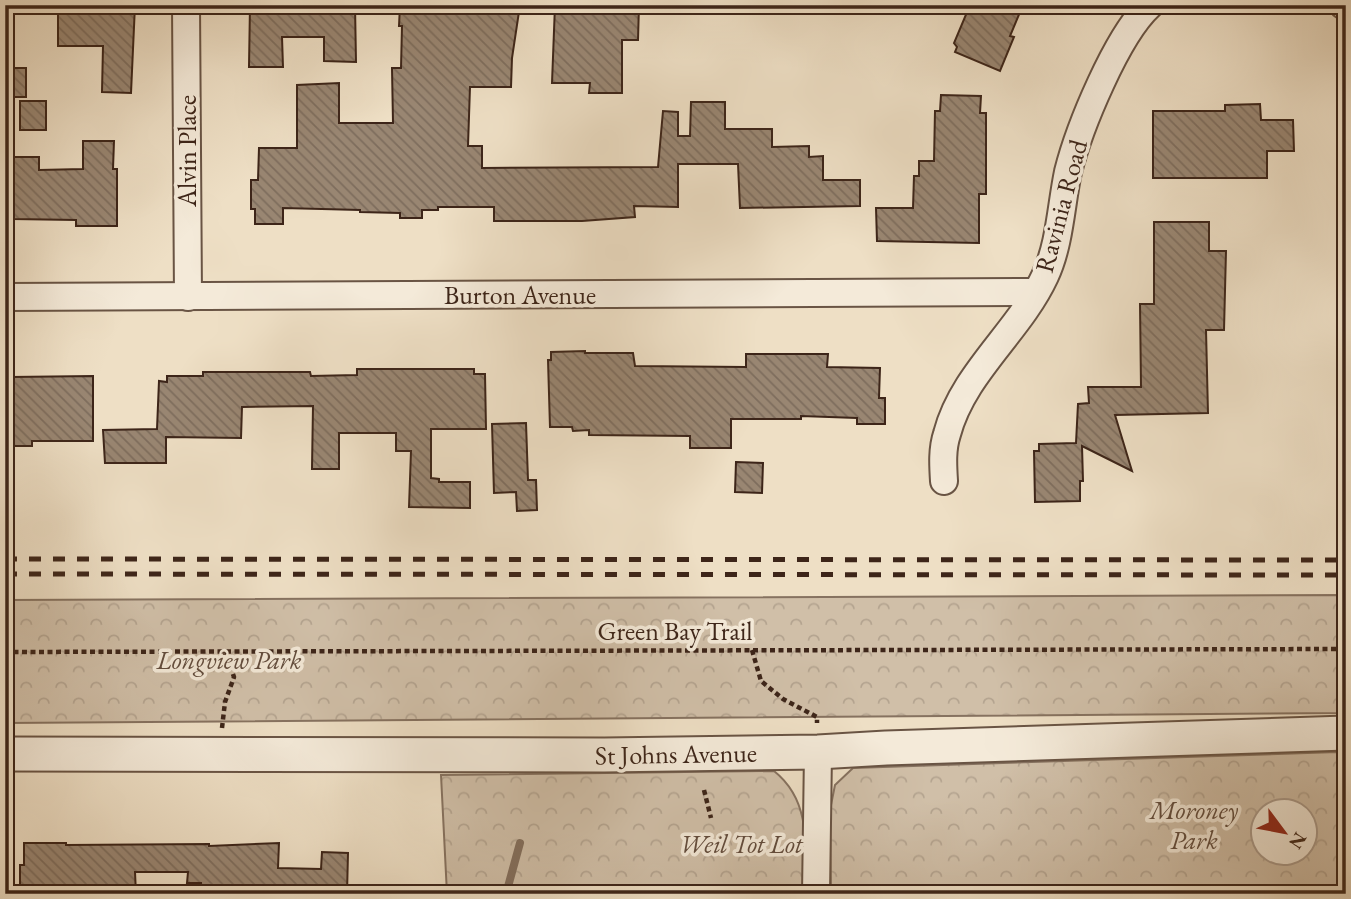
<svg xmlns="http://www.w3.org/2000/svg" width="1351" height="899" viewBox="0 0 1351 899" font-family="'EB Garamond',serif">
  <style>
    .park { fill: url(#park-crowns); stroke: #867260; stroke-width: 2; fill-rule: evenodd }
    .lines { fill: none; stroke-linecap: round; stroke-linejoin: round }
    .stream { stroke: #836f5d; stroke-width: 8 }
    .building { fill: url(#building-back-hatch); stroke: #3d2519; stroke-width: 2 }
    .minor-casing { stroke: #695444; stroke-width: 30 }
    .tertiary-casing { stroke: #695444; stroke-width: 37 }
    .path { stroke: #3d2519; stroke-width: 4.5; stroke-dasharray: 5 3.5; stroke-linecap: butt }
    .minor { stroke: #f4ead9; stroke-width: 26 }
    .tertiary { stroke: #f4ead9; stroke-width: 33 }
    .rail { stroke: #3d2519; stroke-width: 5; stroke-dasharray: 12 12; stroke-linecap: butt }
    .labels { text-anchor: middle; stroke-width: 7; stroke-linejoin: round; paint-order: stroke }
    .street-label { font-size: 26px; fill: #3d2519; stroke: #f4ead9 }
    .park-label { font-size: 26px; font-style: italic; fill: #624c3d; stroke: #f4ead9 }
  </style>
  <defs>
    <pattern id="park-crowns" width="20" height="18" patternUnits="userSpaceOnUse" patternTransform="scale(1.75)"><rect width="20" height="18" fill="#d0bfa8"/><path d="M2 6a3 3 0 1 1 6 0M12 15a3 3 0 1 1 6 0" fill="none" stroke="#b4a490"/></pattern>
    <pattern id="building-back-hatch" width="6" height="6" patternUnits="userSpaceOnUse" patternTransform="scale(1.75)"><rect width="6" height="6" fill="#998672"/><path d="M-1 5l2 2M0 0l6 6M5-1l2 2" fill="none" stroke="#7e6d5d"/></pattern>
  </defs>
  <rect width="100%" height="100%" fill="#eedfc5"/>
  <filter id="stains"><feTurbulence type="fractalNoise" baseFrequency=".00286" numOctaves="4"/><feColorMatrix values="0 0 0 0 .2 0 0 0 0 .09 0 0 0 0 .02 0 0 0 .5 -.17"/></filter>
  <radialGradient id="worn" r=".72"><stop offset=".6" stop-color="#630" stop-opacity="0"/><stop offset="1" stop-color="#630" stop-opacity=".3"/></radialGradient>
  <g class="park">
    <path d="M1346 595V713L5 723V600Z"/>
    <path d="M1337 752 1346 753V894H831L830 810 835 785 853 768ZM1264 811H1306V853H1264Z"/>
    <path d="M774 771C813 802 805 849 804 894H447L441 775Z"/>
  </g>
  <g class="lines">
    <path class="stream" d="M506 894 520 843"/>
  </g>
  <g class="building">
    <path d="M58 5H135L131 93 102 92 103 46H58Z"/>
    <path d="M250 5H355L356 62 324 61V37H282L283 67H249Z"/>
    <path d="M400 5H520L512 58 511 87H470L468 146H482V168L658 167 663 111 678 112V136H690L691 102H725V129H772V147L809 146V157L823 156V180H860V206L740 208 738 164H678V207L634 206 635 217 582 221H494V207H438V210H422V218H400V213L360 212V210L283 208V224H255V209H251V180H258L259 148H297V85L339 83V123H393L392 68H401L402 26H399Z"/>
    <path d="M555 5H639L638 40H622V93H589L590 83H552Z"/>
    <path d="M970 5H1023L1010 36 1014 37 1000 71 955 52 957 47 954 43Z"/>
    <rect x="5" y="68" width="21" height="29"/>
    <path d="M941 95 981 96 980 113H986V194H979V243L877 241 876 208H913L914 176H919V161H934L935 111H940Z"/>
    <rect x="20" y="101" width="26" height="29"/>
    <path d="M1260 104 1261 120H1293L1294 151H1267V178H1153V111H1225V105Z"/>
    <path d="M83 141H114L113 169H117V226H76V220L13 219V209H5V157H39V170L83 169Z"/>
    <path d="M1154 222H1209V251H1226L1224 330H1206L1208 413 1115 415 1132 471 1082 446 1083 481H1080V501L1035 502 1034 451H1039V444L1076 443 1078 404 1089 403 1088 387H1141L1140 304H1154Z"/>
    <path d="M585 351V353H633L635 366 746 367V354H828L827 367 880 368 879 398H885V424H857V418L801 416V419H731V448H690V436L589 435V430L573 431 572 427H550L548 360H551V352Z"/>
    <path d="M357 369H474V374H485L486 429H431V478L439 479V482H470V508L409 507 411 451H396V433H339V469H312L313 406 242 407 241 438 166 437V463H105L103 430 157 429 159 381 167 382V376H203V372H310L311 376 357 375Z"/>
    <path d="M93 376V441H32V446H12L11 377Z"/>
    <path d="M526 423 528 480H536L537 510 517 511 516 492 494 493 492 424Z"/>
    <path d="M736 462 763 463 762 493 735 492Z"/>
    <path d="M24 843H66V845L209 844V846L279 843 278 868 321 869 322 852 348 853 347 894H246V888L201 887V883H187L188 872H135L136 894H20V865H24Z"/>
  </g>
  <g class="lines">
    <defs>
      <g id="minor">
        <path d="M186 5 188 297"/>
        <path d="M1343 5 1346 7"/>
        <path d="M5 297 1035 292"/>
        <path d="M944 481C943 465 942 449 947 434 963 373 1019 332 1045 276 1060 244 1061 205 1068 172 1079 128 1117 35 1150 5"/>
        <path d="M816 894 818 752"/>
      </g>
      <path id="tertiary" d="M5 754 604 755 818 752 886 748 1346 733"/>
    </defs>
    <use href="#minor" class="minor-casing"/>
    <use href="#tertiary" class="tertiary-casing"/>
    <g class="path">
      <path d="M752 650 761 681 783 699 817 717V723"/>
      <path d="M5 652 1346 649"/>
      <path d="M222 728 225 702 234 677 225 651"/>
      <path d="M704 790 711 818"/>
      <path d="M749 886 752 894"/>
    </g>
    <use href="#minor" class="minor"/>
    <use href="#tertiary" class="tertiary"/>
    <g class="rail">
      <path d="M5 559 1346 560"/>
      <path d="M5 574 1346 575"/>
    </g>
  </g>
  <g class="labels">
    <g class="street-label">
      <text transform="translate(187 151) rotate(-90)" y="9">Alvin Place</text>
      <text transform="translate(1061 206) rotate(-75)" y="9">Ravinia Road</text>
      <text x="520" y="304">Burton Avenue</text>
      <text x="675" y="640">Green Bay Trail</text>
      <text transform="translate(676 754) rotate(-1)" y="9">St Johns Avenue</text>
    </g>
    <g class="park-label">
      <text x="229" y="669">Longview Park</text>
      <text x="1194" y="819">Moroney<tspan x="1194" dy="30">Park</tspan></text>
      <text x="741" y="853">Weil Tot Lot</text>
    </g>
  </g>
  <rect width="1351" height="899" fill="none" stroke="#eedfc5" stroke-width="28"/>
  <rect x="7" y="7" width="1337" height="885" fill="none" stroke="#3d2519" stroke-width="3.5"/>
  <rect x="14" y="14" width="1323" height="871" fill="none" stroke="#3d2519" stroke-width="2"/>
  <g transform="translate(1284 832) rotate(122)"><circle r="33" fill="#f4ead9" stroke="#ab9b8c" stroke-width="2"/>
  <path d="M0-5L12 26L0 18L-12 26Z" fill="#8f2418"/>
  <text y="-10" font-size="19" font-weight="bold" text-anchor="middle" fill="#3d2519">N</text>
  </g>
  <rect width="100%" height="100%" filter="url(#stains)"/>
  <rect width="100%" height="100%" fill="url(#worn)"/>
</svg>
